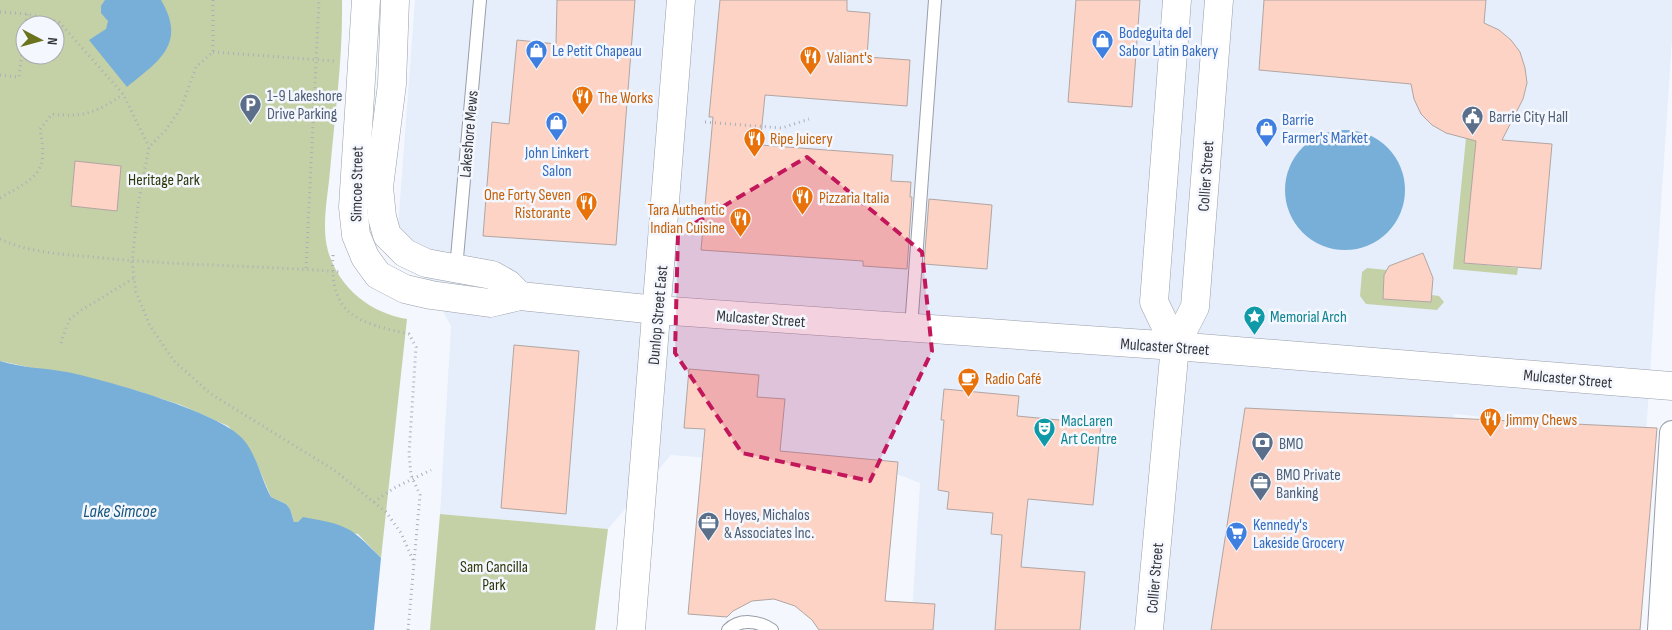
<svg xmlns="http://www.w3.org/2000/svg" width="1672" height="630" viewBox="0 0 1672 630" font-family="'Sofia Sans Condensed',sans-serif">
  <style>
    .built { fill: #e6eefc }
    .green { fill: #c4d1a7; fill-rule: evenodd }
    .water { fill: #78afd8 }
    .building { fill: #fcd3c5; stroke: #b2a5a1 }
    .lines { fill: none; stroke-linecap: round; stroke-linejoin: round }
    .service-casing { stroke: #989ea8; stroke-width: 14 }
    .minor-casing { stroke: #989ea8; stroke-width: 26 }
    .tertiary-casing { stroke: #989ea8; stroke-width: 29 }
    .secondary-casing { stroke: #989ea8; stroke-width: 29 }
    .path { stroke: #acafb5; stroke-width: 3; stroke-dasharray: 1 4; stroke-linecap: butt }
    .service { stroke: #fff; stroke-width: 12 }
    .minor { stroke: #fff; stroke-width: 24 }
    .tertiary { stroke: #fff; stroke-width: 28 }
    .secondary { stroke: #fff; stroke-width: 28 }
    .marked { fill: #c2185b; fill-opacity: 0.2; stroke: #c2185b; stroke-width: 4; stroke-dasharray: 10 6; stroke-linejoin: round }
    .labels { text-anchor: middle; stroke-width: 5; stroke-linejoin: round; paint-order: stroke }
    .shop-label { font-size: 16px; fill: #366cbe; stroke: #f4f7fe; text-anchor: start }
    .food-label { font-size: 16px; fill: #c56008; stroke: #f4f7fe; text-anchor: start }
    .service-label { font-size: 16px; fill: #4e5e75; stroke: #f4f7fe; text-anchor: start }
    .street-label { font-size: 16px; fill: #34363b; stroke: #f4f7fe }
    .park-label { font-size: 16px; fill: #2e380a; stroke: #f4f7fe }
    .culture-label { font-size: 16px; fill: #0d838f; stroke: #f4f7fe; text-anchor: start }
    .water-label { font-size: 18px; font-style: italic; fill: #16567e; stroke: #f4f7fe }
  </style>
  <rect width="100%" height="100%" fill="#f4f7fe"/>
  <path class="built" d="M415 0H1672V39L1646 434 1454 414 1437 630H911L920 483 894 473 671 455 608 529 440 514 451 326 398 227Z"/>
  <g class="green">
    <path d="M0 0H342C343 57 335 114 330 171 328 196 321 226 328 251 339 288 370 313 407 319L381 558 358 534 294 522 290 509 286 504 271 497 254 457 228 426 181 405 134 390 0 361ZM25 25H55V55H25Z"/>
    <path d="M1477 137 1464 263 1518 268 1517 275 1453 269 1466 138Z"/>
    <path d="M1367 268 1387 270 1384 275 1383 299 1431 302 1432 295 1439 296 1444 302 1437 310 1366 304 1360 296 1362 272Z"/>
    <path d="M440 514 608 529 595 630H430Z"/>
  </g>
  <g class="water">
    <path d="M105 0H161C187 44 159 61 127 87L89 40 106 29 108 21 101 13V6Z"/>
    <circle cx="1345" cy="190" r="60"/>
    <path d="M0 361C22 368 45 368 67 372 105 380 220 412 243 439 257 455 261 479 271 497L286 504 290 509 294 522H298L303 517C347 525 350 526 381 558L374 630H0Z"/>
  </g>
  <g class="building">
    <path d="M557 0H635L616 245 483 236 492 122 509 124 517 40 556 44Z"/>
    <path d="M720 0H847V11L870 13 867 57 910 60 907 106 765 95 760 145 893 155 891 181 911 182 910 197H912L907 269 863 266V261L701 250 713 117H709Z"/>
    <path d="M1076 0H1140L1132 107 1068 102Z"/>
    <path d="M1264 0H1486L1484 23 1499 30 1511 40 1520 52 1525 68 1527 83 1523 99 1502 140 1552 144 1541 269 1464 263 1476 141 1446 133 1432 125 1421 114 1414 99 1411 84 1259 70Z"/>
    <path d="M75 161 121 166 117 211 71 206Z"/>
    <path d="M929 199 992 205 987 269 924 264Z"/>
    <path d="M1423 253 1433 278 1431 302 1383 299 1384 275 1389 266Z"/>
    <path d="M514 345 579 351 566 514 501 508Z"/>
    <path d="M689 369 759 375 757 397 785 399 780 451 898 462 885 601 935 604 933 630H819L812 620 795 606 774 599 752 601 733 611 727 617 688 614 705 429 684 428Z"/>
    <path d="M944 389 1019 396 1017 416 1101 424 1093 505 1028 499 1021 567 1085 572 1080 630H995L1002 535 991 534 993 513 947 509 949 492 938 490 944 420H941Z"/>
    <path d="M1245 408 1657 428 1640 630H1211Z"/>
  </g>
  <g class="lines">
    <defs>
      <g id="service">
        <path d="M456 269 480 0"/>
        <path d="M911 328 935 0"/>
        <path d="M728 630C740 618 759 621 772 630"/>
      </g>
      <path id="minor" d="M1660 630 1672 433"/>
      <g id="tertiary">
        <path d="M657 310 1175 346 1672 386"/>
        <path d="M1175 346 1154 302 1177 0"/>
        <path d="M1149 630 1175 346 1195 307 1219 0"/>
      </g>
      <g id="secondary">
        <path d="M366 0 353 207 356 235 365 257 378 275 405 289 431 295 490 303 520 296 657 310"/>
        <path d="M395 0 392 84 379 187 382 217 387 235 405 253 426 263 492 275 508 284 520 296"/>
        <path d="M631 630 681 0"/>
      </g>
    </defs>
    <use href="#service" class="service-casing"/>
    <use href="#minor" class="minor-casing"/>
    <use href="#tertiary" class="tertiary-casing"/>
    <use href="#secondary" class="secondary-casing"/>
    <g class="path">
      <path d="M213 0V52L196 67 181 108 166 130 149 147 138 205 132 262 136 292 150 326 174 361 211 394 334 470 386 512 401 533 413 560"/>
      <path d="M0 12 27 14 59 22 123 94 149 147"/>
      <path d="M26 25 27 14"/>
      <path d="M213 52 334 61"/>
      <path d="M0 75 19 77 25 30"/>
      <path d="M705 122 782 128 809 119"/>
      <path d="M0 198C36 177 49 174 40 129L52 114C82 118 99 112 123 94"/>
      <path d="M0 239C31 253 60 254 93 257 176 266 259 265 341 272"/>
      <path d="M333 255C329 316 359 323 409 334L416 347 409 454 411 475 420 495 408 630"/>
      <path d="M306 268 319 0"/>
      <path d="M61 343 69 320 80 311 134 278"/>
      <path d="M374 502 394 488 431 470"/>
    </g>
    <use href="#service" class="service"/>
    <use href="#minor" class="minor"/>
    <use href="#tertiary" class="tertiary"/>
    <use href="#secondary" class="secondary"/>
  </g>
  <path class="marked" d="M807 157 922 252 932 351 870 481 742 453 675 353 678 233Z"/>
  <defs>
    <symbol id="shop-pin" viewBox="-11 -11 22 30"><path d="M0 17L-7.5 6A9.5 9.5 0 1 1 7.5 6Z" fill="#3f7fe0" stroke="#f4f7fe"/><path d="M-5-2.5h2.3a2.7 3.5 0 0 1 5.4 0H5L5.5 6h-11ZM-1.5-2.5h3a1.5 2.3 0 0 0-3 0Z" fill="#fff"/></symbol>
    <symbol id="restaurant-pin" viewBox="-11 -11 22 30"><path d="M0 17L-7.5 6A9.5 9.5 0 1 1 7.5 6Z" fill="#e8710a" stroke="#f4f7fe"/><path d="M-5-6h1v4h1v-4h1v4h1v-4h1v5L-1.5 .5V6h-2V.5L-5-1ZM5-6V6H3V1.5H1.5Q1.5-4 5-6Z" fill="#fff"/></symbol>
    <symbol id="parking-pin" viewBox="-11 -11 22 30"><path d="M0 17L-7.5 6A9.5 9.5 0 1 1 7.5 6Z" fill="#5c6f8a" stroke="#f4f7fe"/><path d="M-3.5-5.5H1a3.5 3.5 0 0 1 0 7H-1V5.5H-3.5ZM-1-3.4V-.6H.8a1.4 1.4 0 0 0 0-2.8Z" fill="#fff"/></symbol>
    <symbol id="civic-pin" viewBox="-11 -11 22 30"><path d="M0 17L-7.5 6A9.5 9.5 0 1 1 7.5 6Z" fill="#5c6f8a" stroke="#f4f7fe"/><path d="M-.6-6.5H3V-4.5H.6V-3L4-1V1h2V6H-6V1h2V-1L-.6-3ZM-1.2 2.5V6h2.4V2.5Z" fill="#fff"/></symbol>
    <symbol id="sight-pin" viewBox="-11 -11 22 30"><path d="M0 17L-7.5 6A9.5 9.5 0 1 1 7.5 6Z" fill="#0f9aa8" stroke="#f4f7fe"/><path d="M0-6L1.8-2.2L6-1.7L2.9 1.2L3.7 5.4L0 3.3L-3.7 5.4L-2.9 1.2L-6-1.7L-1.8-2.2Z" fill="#fff"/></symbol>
    <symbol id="cafe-pin" viewBox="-11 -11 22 30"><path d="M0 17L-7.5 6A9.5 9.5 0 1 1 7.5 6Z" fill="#e8710a" stroke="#f4f7fe"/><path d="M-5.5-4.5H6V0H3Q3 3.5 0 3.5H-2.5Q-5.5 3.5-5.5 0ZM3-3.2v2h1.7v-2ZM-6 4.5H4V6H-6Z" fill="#fff"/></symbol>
    <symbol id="theatre-pin" viewBox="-11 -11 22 30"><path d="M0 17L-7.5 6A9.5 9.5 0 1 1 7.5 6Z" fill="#0f9aa8" stroke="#f4f7fe"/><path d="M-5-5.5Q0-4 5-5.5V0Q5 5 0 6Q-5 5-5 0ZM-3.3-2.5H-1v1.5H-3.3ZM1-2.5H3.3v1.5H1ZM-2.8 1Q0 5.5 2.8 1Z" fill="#fff"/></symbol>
    <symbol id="bank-pin" viewBox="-11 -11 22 30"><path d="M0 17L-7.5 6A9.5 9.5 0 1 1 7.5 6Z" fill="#5c6f8a" stroke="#f4f7fe"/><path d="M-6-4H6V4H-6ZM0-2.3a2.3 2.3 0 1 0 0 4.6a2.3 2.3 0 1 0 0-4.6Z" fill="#fff"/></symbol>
    <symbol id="office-pin" viewBox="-11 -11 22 30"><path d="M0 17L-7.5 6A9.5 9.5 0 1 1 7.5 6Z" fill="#5c6f8a" stroke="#f4f7fe"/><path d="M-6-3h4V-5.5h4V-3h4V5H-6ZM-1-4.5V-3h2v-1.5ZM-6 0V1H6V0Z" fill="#fff"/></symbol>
    <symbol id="supermarket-pin" viewBox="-11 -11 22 30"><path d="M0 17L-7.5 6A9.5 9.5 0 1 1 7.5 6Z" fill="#3f7fe0" stroke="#f4f7fe"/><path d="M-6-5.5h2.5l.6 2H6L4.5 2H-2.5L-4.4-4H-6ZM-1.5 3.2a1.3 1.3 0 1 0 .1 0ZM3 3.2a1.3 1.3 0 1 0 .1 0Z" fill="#fff"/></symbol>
  </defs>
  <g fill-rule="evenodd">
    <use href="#shop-pin" x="1090" y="28" width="25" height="34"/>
    <use href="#shop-pin" x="524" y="38" width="25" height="34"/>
    <use href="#restaurant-pin" x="798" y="44" width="25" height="34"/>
    <use href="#restaurant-pin" x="570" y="84" width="25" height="34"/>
    <use href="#parking-pin" x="238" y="92" width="25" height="34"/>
    <use href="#civic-pin" x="1460" y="104" width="25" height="34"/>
    <use href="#shop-pin" x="544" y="110" width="25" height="34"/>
    <use href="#shop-pin" x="1254" y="116" width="25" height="34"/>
    <use href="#restaurant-pin" x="742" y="126" width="25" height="34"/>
    <use href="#restaurant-pin" x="790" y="184" width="25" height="34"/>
    <use href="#restaurant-pin" x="574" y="190" width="25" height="34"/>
    <use href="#restaurant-pin" x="728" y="206" width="25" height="34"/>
    <use href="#sight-pin" x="1242" y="304" width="25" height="34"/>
    <use href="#cafe-pin" x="956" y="366" width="25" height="34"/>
    <use href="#restaurant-pin" x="1478" y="406" width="25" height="34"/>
    <use href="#theatre-pin" x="1032" y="416" width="25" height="34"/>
    <use href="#bank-pin" x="1250" y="430" width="25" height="34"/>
    <use href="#office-pin" x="1248" y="470" width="25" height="34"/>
    <use href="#office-pin" x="696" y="510" width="25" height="34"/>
    <use href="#supermarket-pin" x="1224" y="520" width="25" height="34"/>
  </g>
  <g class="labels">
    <g class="shop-label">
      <text x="1119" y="38">Bodeguita del<tspan x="1119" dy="18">Sabor Latin Bakery</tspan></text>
      <text x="552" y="56">Le Petit Chapeau</text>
      <text x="1282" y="125">Barrie<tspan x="1282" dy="18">Farmer's Market</tspan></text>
      <text x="557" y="158" text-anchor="middle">John Linkert<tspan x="557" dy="18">Salon</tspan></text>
      <text x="1253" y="530">Kennedy's<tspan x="1253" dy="18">Lakeside Grocery</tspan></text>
    </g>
    <g class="food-label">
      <text x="827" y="63">Valiant's</text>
      <text x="598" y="103">The Works</text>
      <text x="770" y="144">Ripe Juicery</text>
      <text x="571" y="200" text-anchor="end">One Forty Seven<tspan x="571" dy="18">Ristorante</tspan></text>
      <text x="819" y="203">Pizzaria Italia</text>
      <text x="725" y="215" text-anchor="end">Tara Authentic<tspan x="725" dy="18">Indian Cuisine</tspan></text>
      <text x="985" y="384">Radio Café</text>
      <text x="1506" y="425">Jimmy Chews</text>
    </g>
    <g class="service-label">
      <text x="267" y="101">1-9 Lakeshore<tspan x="267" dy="18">Drive Parking</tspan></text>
      <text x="1489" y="122">Barrie City Hall</text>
      <text x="1279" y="449">BMO</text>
      <text x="1276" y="480">BMO Private<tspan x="1276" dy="18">Banking</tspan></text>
      <text x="724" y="520">Hoyes, Michalos<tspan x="724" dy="18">&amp; Associates Inc.</tspan></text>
    </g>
    <g class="street-label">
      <text transform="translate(468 134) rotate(-85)" y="6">Lakeshore Mews</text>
      <text transform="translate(1205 176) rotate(-86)" y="6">Collier Street</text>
      <text transform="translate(356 184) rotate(-89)" y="6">Simcoe Street</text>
      <text transform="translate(657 315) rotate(-85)" y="6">Dunlop Street East</text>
      <text transform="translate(761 318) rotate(4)" y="6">Mulcaster Street</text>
      <text transform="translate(1165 346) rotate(4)" y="6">Mulcaster Street</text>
      <text transform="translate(1568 378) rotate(5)" y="6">Mulcaster Street</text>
      <text transform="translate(1154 578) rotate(-85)" y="6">Collier Street</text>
    </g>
    <g class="park-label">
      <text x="164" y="185">Heritage Park</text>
      <text x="494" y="572">Sam Cancilla<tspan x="494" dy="18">Park</tspan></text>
    </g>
    <g class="culture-label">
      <text x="1270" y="322">Memorial Arch</text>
      <text x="1061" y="426">MacLaren<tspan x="1061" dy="18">Art Centre</tspan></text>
    </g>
    <g class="water-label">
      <text x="120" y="517">Lake Simcoe</text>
    </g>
  </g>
  <g transform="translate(40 40) rotate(96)"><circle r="24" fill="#f4f7fe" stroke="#a7aab0"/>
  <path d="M0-4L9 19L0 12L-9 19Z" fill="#6b731c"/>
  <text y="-8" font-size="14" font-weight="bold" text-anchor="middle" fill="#34363b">N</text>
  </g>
</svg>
